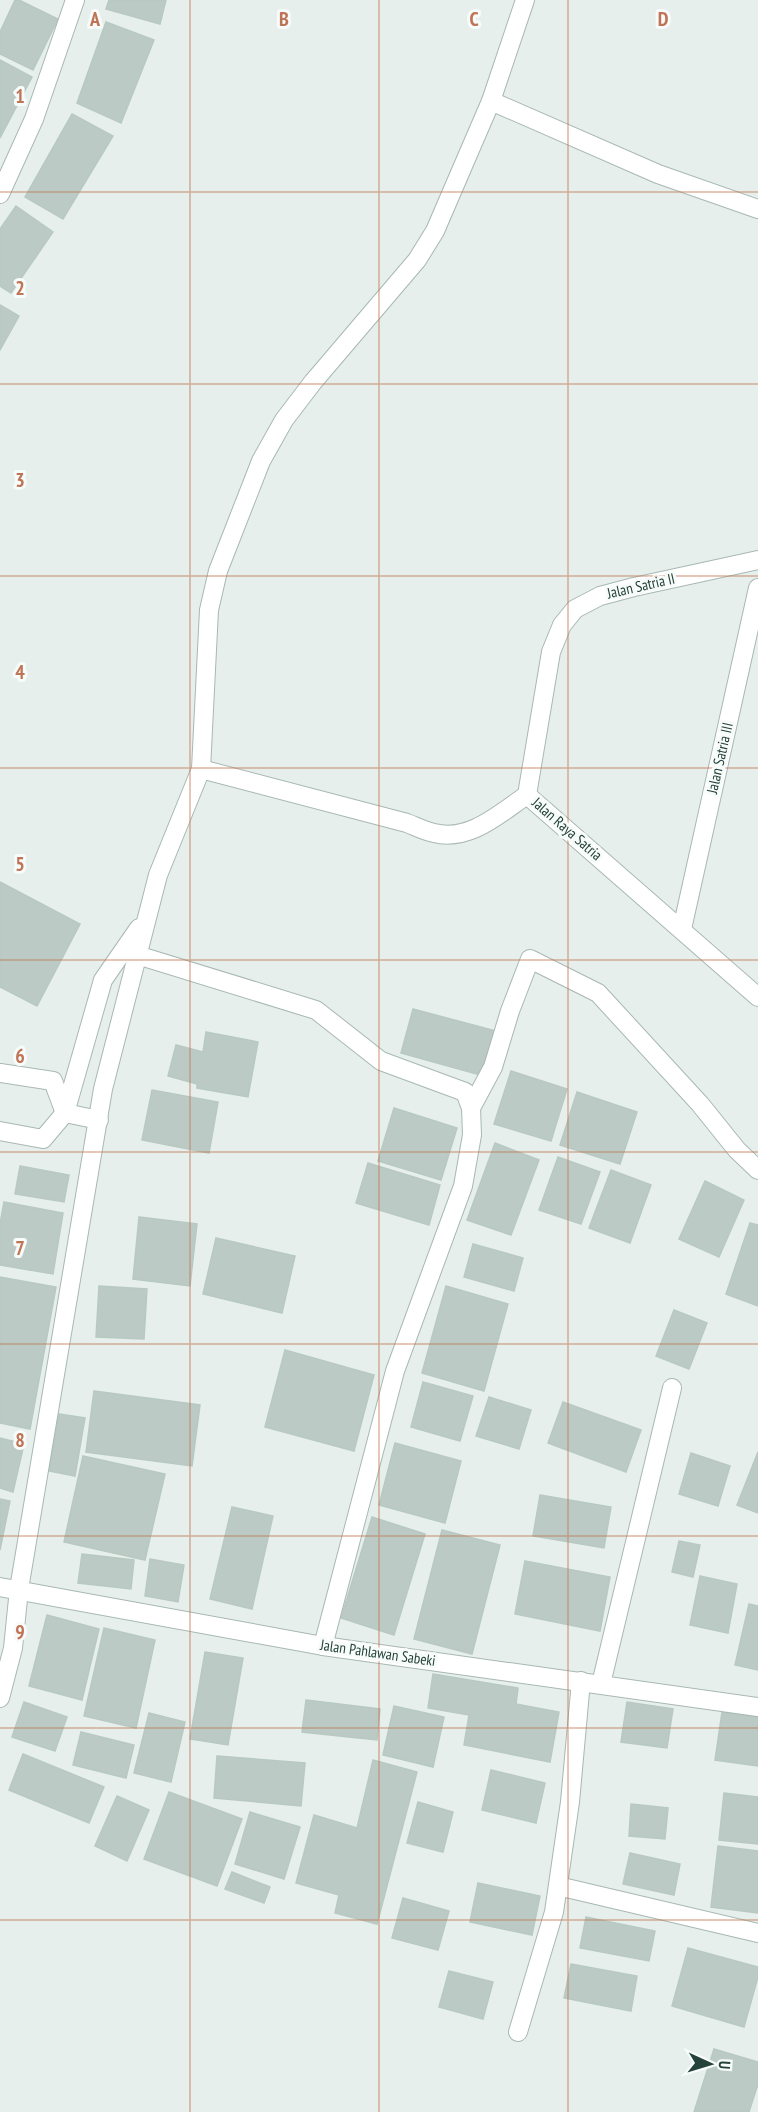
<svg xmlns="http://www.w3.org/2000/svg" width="758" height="2112" viewBox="0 0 758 2112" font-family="'PT Sans Narrow',sans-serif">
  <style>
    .building { fill: #bbcac4; stroke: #b8c9c2; stroke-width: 1.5 }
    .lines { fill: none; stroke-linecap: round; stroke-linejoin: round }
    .minor-casing { stroke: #a8b8b2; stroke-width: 20 }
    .minor { stroke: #fff; stroke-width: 18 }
    .grid { fill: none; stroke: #c07456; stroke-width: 1.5; stroke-opacity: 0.55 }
    .labels { text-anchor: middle; stroke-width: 6; stroke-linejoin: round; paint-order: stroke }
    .street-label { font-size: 15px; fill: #24423a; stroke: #f7fbf9 }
    .grid-label { font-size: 20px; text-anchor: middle; font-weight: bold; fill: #c07456; stroke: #f7fbf9; stroke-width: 6; stroke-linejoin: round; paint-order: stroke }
  </style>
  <rect width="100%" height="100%" fill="#e6efeb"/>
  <g class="building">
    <path d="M15 0H19L58 19 33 70 0 54V32Z"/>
    <path d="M109 0H166L160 24 106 9Z"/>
    <path d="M106 22 154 40 121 123 77 103Z"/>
    <path d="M0 60 32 77 0 138Z"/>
    <path d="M72 114 113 136 63 219 25 197Z"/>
    <path d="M16 206 53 232 11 293 0 286V229Z"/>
    <path d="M0 305 19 316 0 350Z"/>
    <path d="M0 882 80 924 37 1006 0 987Z"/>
    <path d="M413 1009 496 1031 484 1076 401 1053Z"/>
    <path d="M206 1032 258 1042 248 1097 197 1088V1084L168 1076 176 1045 203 1052Z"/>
    <path d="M511 1071 567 1089 551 1141 494 1124Z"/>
    <path d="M152 1090 218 1102 209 1153 142 1140Z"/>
    <path d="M577 1092 637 1112 620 1164 560 1145Z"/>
    <path d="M394 1108 457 1128 441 1180 378 1161Z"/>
    <path d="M495 1143 539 1160 511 1235 467 1220Z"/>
    <path d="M558 1157 600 1172 581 1224 539 1210Z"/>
    <path d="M368 1163 440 1185 429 1225 356 1203Z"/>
    <path d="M20 1166 69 1175 64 1202 15 1194Z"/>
    <path d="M611 1170 651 1185 630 1243 589 1228Z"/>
    <path d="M705 1181 744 1200 719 1257 679 1239Z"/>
    <path d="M4 1202 63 1213 53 1274 0 1265V1224Z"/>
    <path d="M139 1217 197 1224 190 1286 133 1279Z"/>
    <path d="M750 1223 758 1225V1306L726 1294Z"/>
    <path d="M216 1238 295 1256 282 1313 203 1294Z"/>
    <path d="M473 1244 523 1258 514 1291 464 1277Z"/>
    <path d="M0 1277 56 1287 30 1429 0 1423Z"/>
    <path d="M99 1286 147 1289 144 1339 96 1337Z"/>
    <path d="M446 1286 508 1304 484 1391 422 1373Z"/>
    <path d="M674 1310 707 1323 689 1369 656 1356Z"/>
    <path d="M285 1350 374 1375 354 1451 265 1427Z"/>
    <path d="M423 1382 473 1396 460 1441 411 1427Z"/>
    <path d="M94 1391 200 1405 192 1466 86 1452Z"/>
    <path d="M489 1397 531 1410 519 1449 476 1436Z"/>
    <path d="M563 1402 641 1430 626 1472 548 1443Z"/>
    <path d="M59 1414 85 1418 75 1476 49 1471Z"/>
    <path d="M0 1438 24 1444 13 1492 0 1488Z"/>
    <path d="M395 1443 461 1461 445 1523 379 1505Z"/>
    <path d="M758 1452V1513L737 1505Z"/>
    <path d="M691 1453 730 1466 718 1506 679 1494Z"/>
    <path d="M83 1456 165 1474 145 1560 64 1542Z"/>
    <path d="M540 1495 611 1507 604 1548 533 1536Z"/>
    <path d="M0 1499 10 1501 0 1550Z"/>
    <path d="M232 1507 273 1516 252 1609 210 1599Z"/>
    <path d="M372 1517 425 1534 394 1635 341 1618Z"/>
    <path d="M442 1530 500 1545 472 1654 414 1639Z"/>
    <path d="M679 1541 700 1545 693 1577 672 1572Z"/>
    <path d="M82 1554 134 1560 131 1589 78 1583Z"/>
    <path d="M150 1559 184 1565 178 1602 145 1596Z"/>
    <path d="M525 1561 610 1577 600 1631 515 1614Z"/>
    <path d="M700 1576 737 1584 728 1633 690 1625Z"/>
    <path d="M749 1604 758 1606V1670L735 1665Z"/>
    <path d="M47 1615 99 1629 82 1700 29 1686Z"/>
    <path d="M104 1628 155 1640 136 1728 84 1716Z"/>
    <path d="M205 1652 243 1658 228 1745 190 1739Z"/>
    <path d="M433 1674 518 1688 516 1704 559 1712 550 1762 464 1745 469 1715 428 1708Z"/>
    <path d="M306 1700 380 1709 377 1740 302 1732Z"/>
    <path d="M24 1702 67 1717 55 1751 12 1737Z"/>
    <path d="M627 1702 673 1709 667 1748 621 1742Z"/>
    <path d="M394 1706 444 1717 433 1767 383 1755Z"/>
    <path d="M722 1712 758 1717V1766L715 1760Z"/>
    <path d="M149 1713 185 1722 171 1782 134 1773Z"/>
    <path d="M81 1732 134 1745 126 1778 73 1765Z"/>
    <path d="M23 1754 104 1787 89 1823 9 1790Z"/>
    <path d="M217 1756 305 1763 301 1806 214 1798Z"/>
    <path d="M373 1760 417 1772 377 1924 335 1913 339 1895 296 1883 314 1815 357 1828Z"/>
    <path d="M491 1770 545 1783 536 1823 482 1810Z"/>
    <path d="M169 1792 242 1819 217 1886 144 1859Z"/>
    <path d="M724 1793 758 1797V1844L719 1840Z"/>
    <path d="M117 1796 149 1810 127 1861 95 1846Z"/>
    <path d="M418 1802 453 1812 443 1852 407 1843Z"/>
    <path d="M631 1804 668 1808 665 1839 629 1836Z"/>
    <path d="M250 1812 300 1827 284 1879 235 1864Z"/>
    <path d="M718 1846 758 1851V1913L711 1907Z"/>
    <path d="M630 1853 680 1864 674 1895 623 1884Z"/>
    <path d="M232 1872 270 1887 264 1903 225 1889Z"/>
    <path d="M478 1883 540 1896 532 1935 470 1922Z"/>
    <path d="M403 1898 449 1911 438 1950 392 1938Z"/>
    <path d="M586 1917 655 1931 649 1961 580 1948Z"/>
    <path d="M688 1948 758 1967V1977L744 2027 672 2006Z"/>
    <path d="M571 1964 637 1976 631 2011 564 1998Z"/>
    <path d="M449 1971 493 1982 483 2019 439 2007Z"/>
    <path d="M714 2049 758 2062V2084L749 2112H694Z"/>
  </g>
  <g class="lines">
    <defs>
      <g id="minor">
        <path d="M491 101 658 174 758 209"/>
        <path d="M0 194 34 119 75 0"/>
        <path d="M201 769 407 823C415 826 424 831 434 833 470 842 500 813 527 795L758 997"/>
        <path d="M527 795 551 652 562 625 575 609 600 596 634 587 758 560"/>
        <path d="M682 929 758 588"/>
        <path d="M137 955 316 1010 381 1061 465 1092 471 1108 472 1135 463 1186 395 1371 323 1646"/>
        <path d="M0 1073 53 1081 65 1113"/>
        <path d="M471 1108 493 1067 510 1011 530 959 598 993 700 1104 737 1150 758 1170"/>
        <path d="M65 1113 99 1120"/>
        <path d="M0 1131 43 1139 65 1113 103 980 139 928"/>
        <path d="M0 1587 323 1646 758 1707"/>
        <path d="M601 1684 672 1388"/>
        <path d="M0 1698 13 1648 19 1589 103 1089 158 875 201 769 209 610 218 571 261 461 284 420 313 382 417 260 435 231 491 101 525 0"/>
        <path d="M558 1886 758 1933"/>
        <path d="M518 2032 554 1912 570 1802 581 1681"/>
      </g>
    </defs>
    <use href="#minor" class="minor-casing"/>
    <use href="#minor" class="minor"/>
  </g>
  <path class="grid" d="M190 0V2112M379 0V2112M568 0V2112M0 192H758M0 384H758M0 576H758M0 768H758M0 960H758M0 1152H758M0 1344H758M0 1536H758M0 1728H758M0 1920H758"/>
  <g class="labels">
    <g class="street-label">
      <text transform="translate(641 586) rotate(-13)" y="5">Jalan Satria II</text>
      <text transform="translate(720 758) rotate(-77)" y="5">Jalan Satria III</text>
      <text transform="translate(567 829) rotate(41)" y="5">Jalan Raya Satria</text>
      <text transform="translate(378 1653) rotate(8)" y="5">Jalan Pahlawan Sabeki</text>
    </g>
  </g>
  <g class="grid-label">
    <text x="95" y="26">A</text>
    <text x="284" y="26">B</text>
    <text x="474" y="26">C</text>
    <text x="663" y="26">D</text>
    <text x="20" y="103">1</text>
    <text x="20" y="295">2</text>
    <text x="20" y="487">3</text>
    <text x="20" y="679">4</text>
    <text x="20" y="871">5</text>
    <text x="20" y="1063">6</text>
    <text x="20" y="1255">7</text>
    <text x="20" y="1447">8</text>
    <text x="20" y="1639">9</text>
  </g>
  <g transform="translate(710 2064) rotate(94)" stroke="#f7fbf9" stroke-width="4.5" paint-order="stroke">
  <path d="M0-4.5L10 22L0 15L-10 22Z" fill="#24423a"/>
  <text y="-9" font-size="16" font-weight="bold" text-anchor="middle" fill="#24423a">U</text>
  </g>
</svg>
